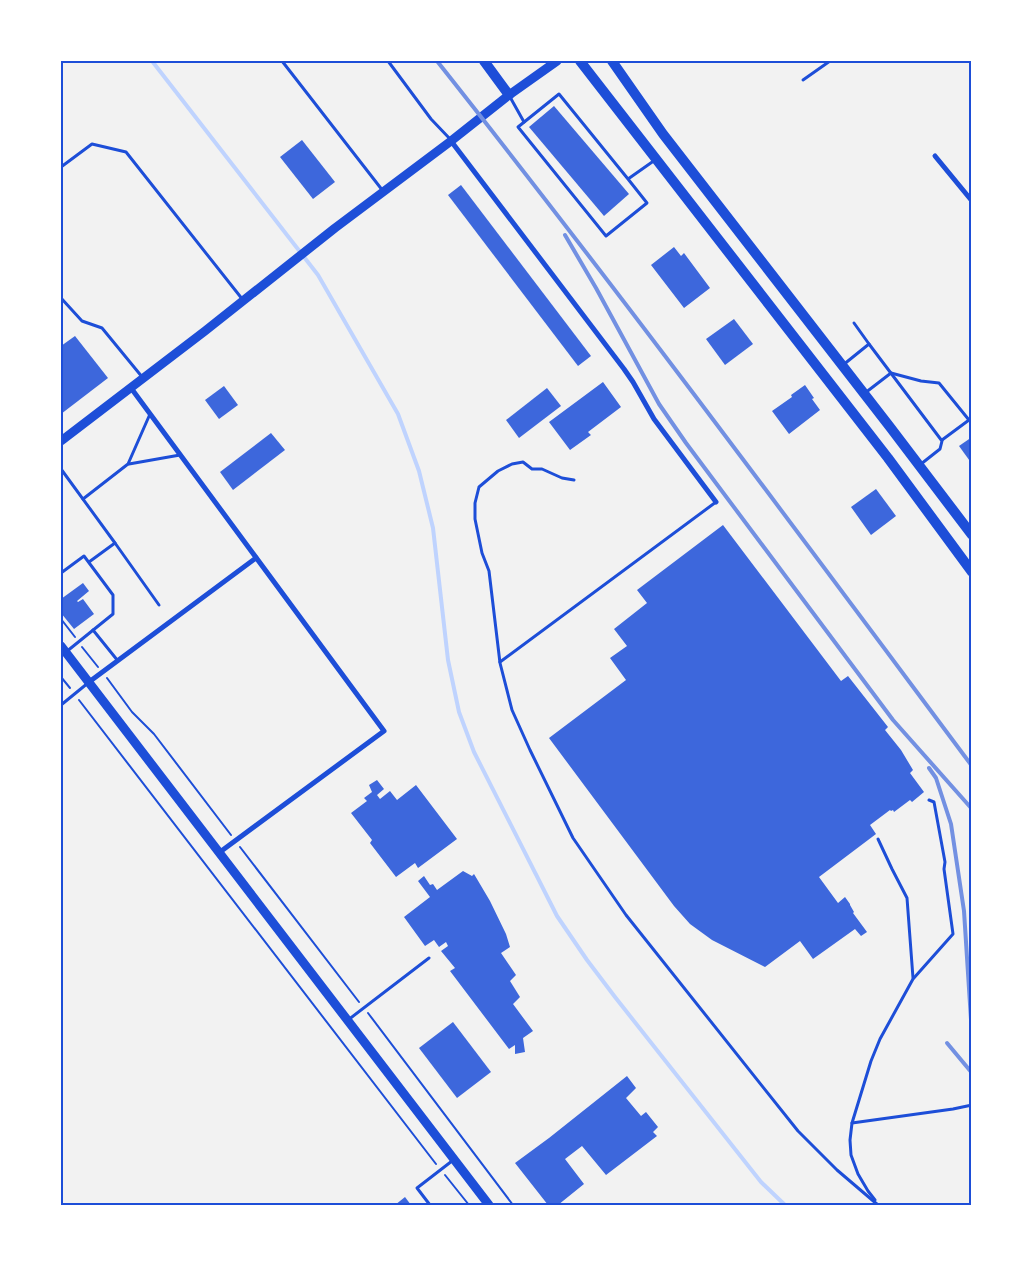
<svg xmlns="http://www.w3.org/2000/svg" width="1033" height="1266" viewBox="0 0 1033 1266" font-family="'Work Sans',sans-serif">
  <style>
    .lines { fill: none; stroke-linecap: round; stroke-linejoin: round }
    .stream { stroke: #bfd3fe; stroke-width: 4 }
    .building { fill: #3d67dc }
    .path { stroke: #1d4ed8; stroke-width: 2 }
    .service { stroke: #1d4ed8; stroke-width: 3 }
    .minor { stroke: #1d4ed8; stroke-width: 5 }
    .tertiary { stroke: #1d4ed8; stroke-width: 9 }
    .secondary { stroke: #1d4ed8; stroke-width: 9 }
    .primary { stroke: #1d4ed8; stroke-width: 10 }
    .rail { stroke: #7290e2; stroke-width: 4 }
    .neatline { fill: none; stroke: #1d4ed8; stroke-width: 2 }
  </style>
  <rect width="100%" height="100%" fill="#f2f2f2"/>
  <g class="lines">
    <path class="stream" d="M152 61 318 275 398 414 419 471 433 528 448 660 459 712 474 752 557 916 587 960 615 997 761 1182 785 1205"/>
  </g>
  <g class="building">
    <path d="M554 106 629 194 604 216 529 127Z"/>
    <path d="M302 140 335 182 313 199 280 157Z"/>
    <path d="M461 185 591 356 578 366 448 195Z"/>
    <path d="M674 247 681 256 684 253 710 288 684 308 651 265Z"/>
    <path d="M734 319 753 344 725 365 706 339Z"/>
    <path d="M75 336 108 378 61 414V346Z"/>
    <path d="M603 382 621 407 588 432 591 435 570 450 549 422Z"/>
    <path d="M805 385 814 398 812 399 820 410 789 434 772 411 792 397 791 395Z"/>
    <path d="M224 386 238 405 219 419 205 400Z"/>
    <path d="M547 388 561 406 519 438 506 420Z"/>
    <path d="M271 433 285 450 233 490 220 472Z"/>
    <path d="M972 437V464L959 446Z"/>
    <path d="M876 489 896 516 871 535 851 507Z"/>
    <path d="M723 525 841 681 848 676 888 727 885 730 901 750 913 770 910 773 924 792 912 802 910 800 894 812 893 810 891 811 890 810 870 825 876 834 819 877 838 903 845 897 850 904V905L854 912 853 913 867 932 861 936 855 929 813 959 800 941 765 967 712 940 690 924 674 906 549 738 626 680 610 658 627 646 614 629 647 603 637 590Z"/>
    <path d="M83 583 89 591 77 601 78 602 83 599 94 614 74 629 61 613V599Z"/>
    <path d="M377 780 384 789 377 795 380 799 390 791 397 800 416 785 457 839 418 868 415 863 396 877 370 843 372 840 351 813 367 801 364 798 372 792 369 785Z"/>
    <path d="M463 871 472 876 474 874 477 879 490 901 506 934 510 947 501 953 516 975 510 981 520 997 513 1004 533 1031 523 1038 525 1052 515 1054V1045L509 1049 450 971 455 968 441 951 448 946 446 942 439 947 434 940 425 946 404 917 430 897 418 881 424 876 430 885 433 884 437 890Z"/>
    <path d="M453 1022 491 1072 457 1098 419 1048Z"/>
    <path d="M627 1076 636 1088 626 1098 641 1116 646 1112 658 1127 653 1132 657 1136 606 1175 582 1146 565 1159 584 1184 558 1205H548L515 1163 549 1138Z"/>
    <path d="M405 1197 411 1205H395Z"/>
  </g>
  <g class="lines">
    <g class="path">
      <path d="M61 619 75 637"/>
      <path d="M82 647 98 667"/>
      <path d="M61 677 70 688"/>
      <path d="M107 678 132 712 154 734 231 835"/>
      <path d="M79 700 436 1164"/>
      <path d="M240 847 359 1002"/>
      <path d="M368 1013 513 1205"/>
      <path d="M445 1175 469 1205"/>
    </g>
    <g class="service">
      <path d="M282 61 383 191"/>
      <path d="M388 61 431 119 451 140"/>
      <path d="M803 80 830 61"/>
      <path d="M510 97 524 122"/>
      <path d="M61 167 92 144 126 152 243 300"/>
      <path d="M628 179 559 94 518 127 606 236 647 203 628 179 655 160"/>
      <path d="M61 298 82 321 102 328 143 378"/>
      <path d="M854 323 869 344"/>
      <path d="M843 365 869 344 942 441 940 449 921 464"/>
      <path d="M865 393 891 373 921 381 939 383 969 420 942 440"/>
      <path d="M129 464 180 455"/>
      <path d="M61 469 115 543 89 562"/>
      <path d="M574 480 562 478 542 469H532L523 462 512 464 498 471 479 487 475 503V519L482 553 489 571 500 663 512 710 530 750 573 838 626 915 798 1131 837 1170 878 1205"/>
      <path d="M83 499 128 464 150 414"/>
      <path d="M115 543 159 605"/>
      <path d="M61 573 84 556 113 595V614L66 652"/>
      <path d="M93 630 118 661"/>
      <path d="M500 662 716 502"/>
      <path d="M61 705 88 683"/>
      <path d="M878 839 892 869 907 898 913 978"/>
      <path d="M348 1020 429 958"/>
      <path d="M852 1123 953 1109 972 1105"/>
      <path d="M875 1200 868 1191 858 1174 851 1155 850 1140 852 1123 871 1061 880 1039 913 979 953 934 944 869 945 862 934 802 929 800"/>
      <path d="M430 1205 417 1188 452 1161"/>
    </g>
    <g class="minor">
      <path d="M451 141 624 369 633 382 654 419 716 502"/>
      <path d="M935 156 972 201"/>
      <path d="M131 388 384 731 220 852"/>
      <path d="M89 682 256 558"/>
    </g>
    <path class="tertiary" d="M61 646 489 1205"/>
    <path class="secondary" d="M61 441 205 331 335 228 451 141 509 95 557 61"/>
    <g class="primary">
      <path d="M484 61 509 95"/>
      <path d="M580 61 888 458 972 572"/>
      <path d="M612 61 663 134 890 427 972 535"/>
    </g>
    <g class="rail">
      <path d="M437 61C620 292 796 530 972 766"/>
      <path d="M565 235 596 288 659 404 686 443 893 720 972 809"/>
      <path d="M929 768 936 778 951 824 964 911 972 1035"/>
      <path d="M947 1043 972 1073"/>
    </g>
  </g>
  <rect width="1033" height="1266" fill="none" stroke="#ffffff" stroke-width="125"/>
  <rect x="62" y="62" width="908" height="1142" class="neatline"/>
</svg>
